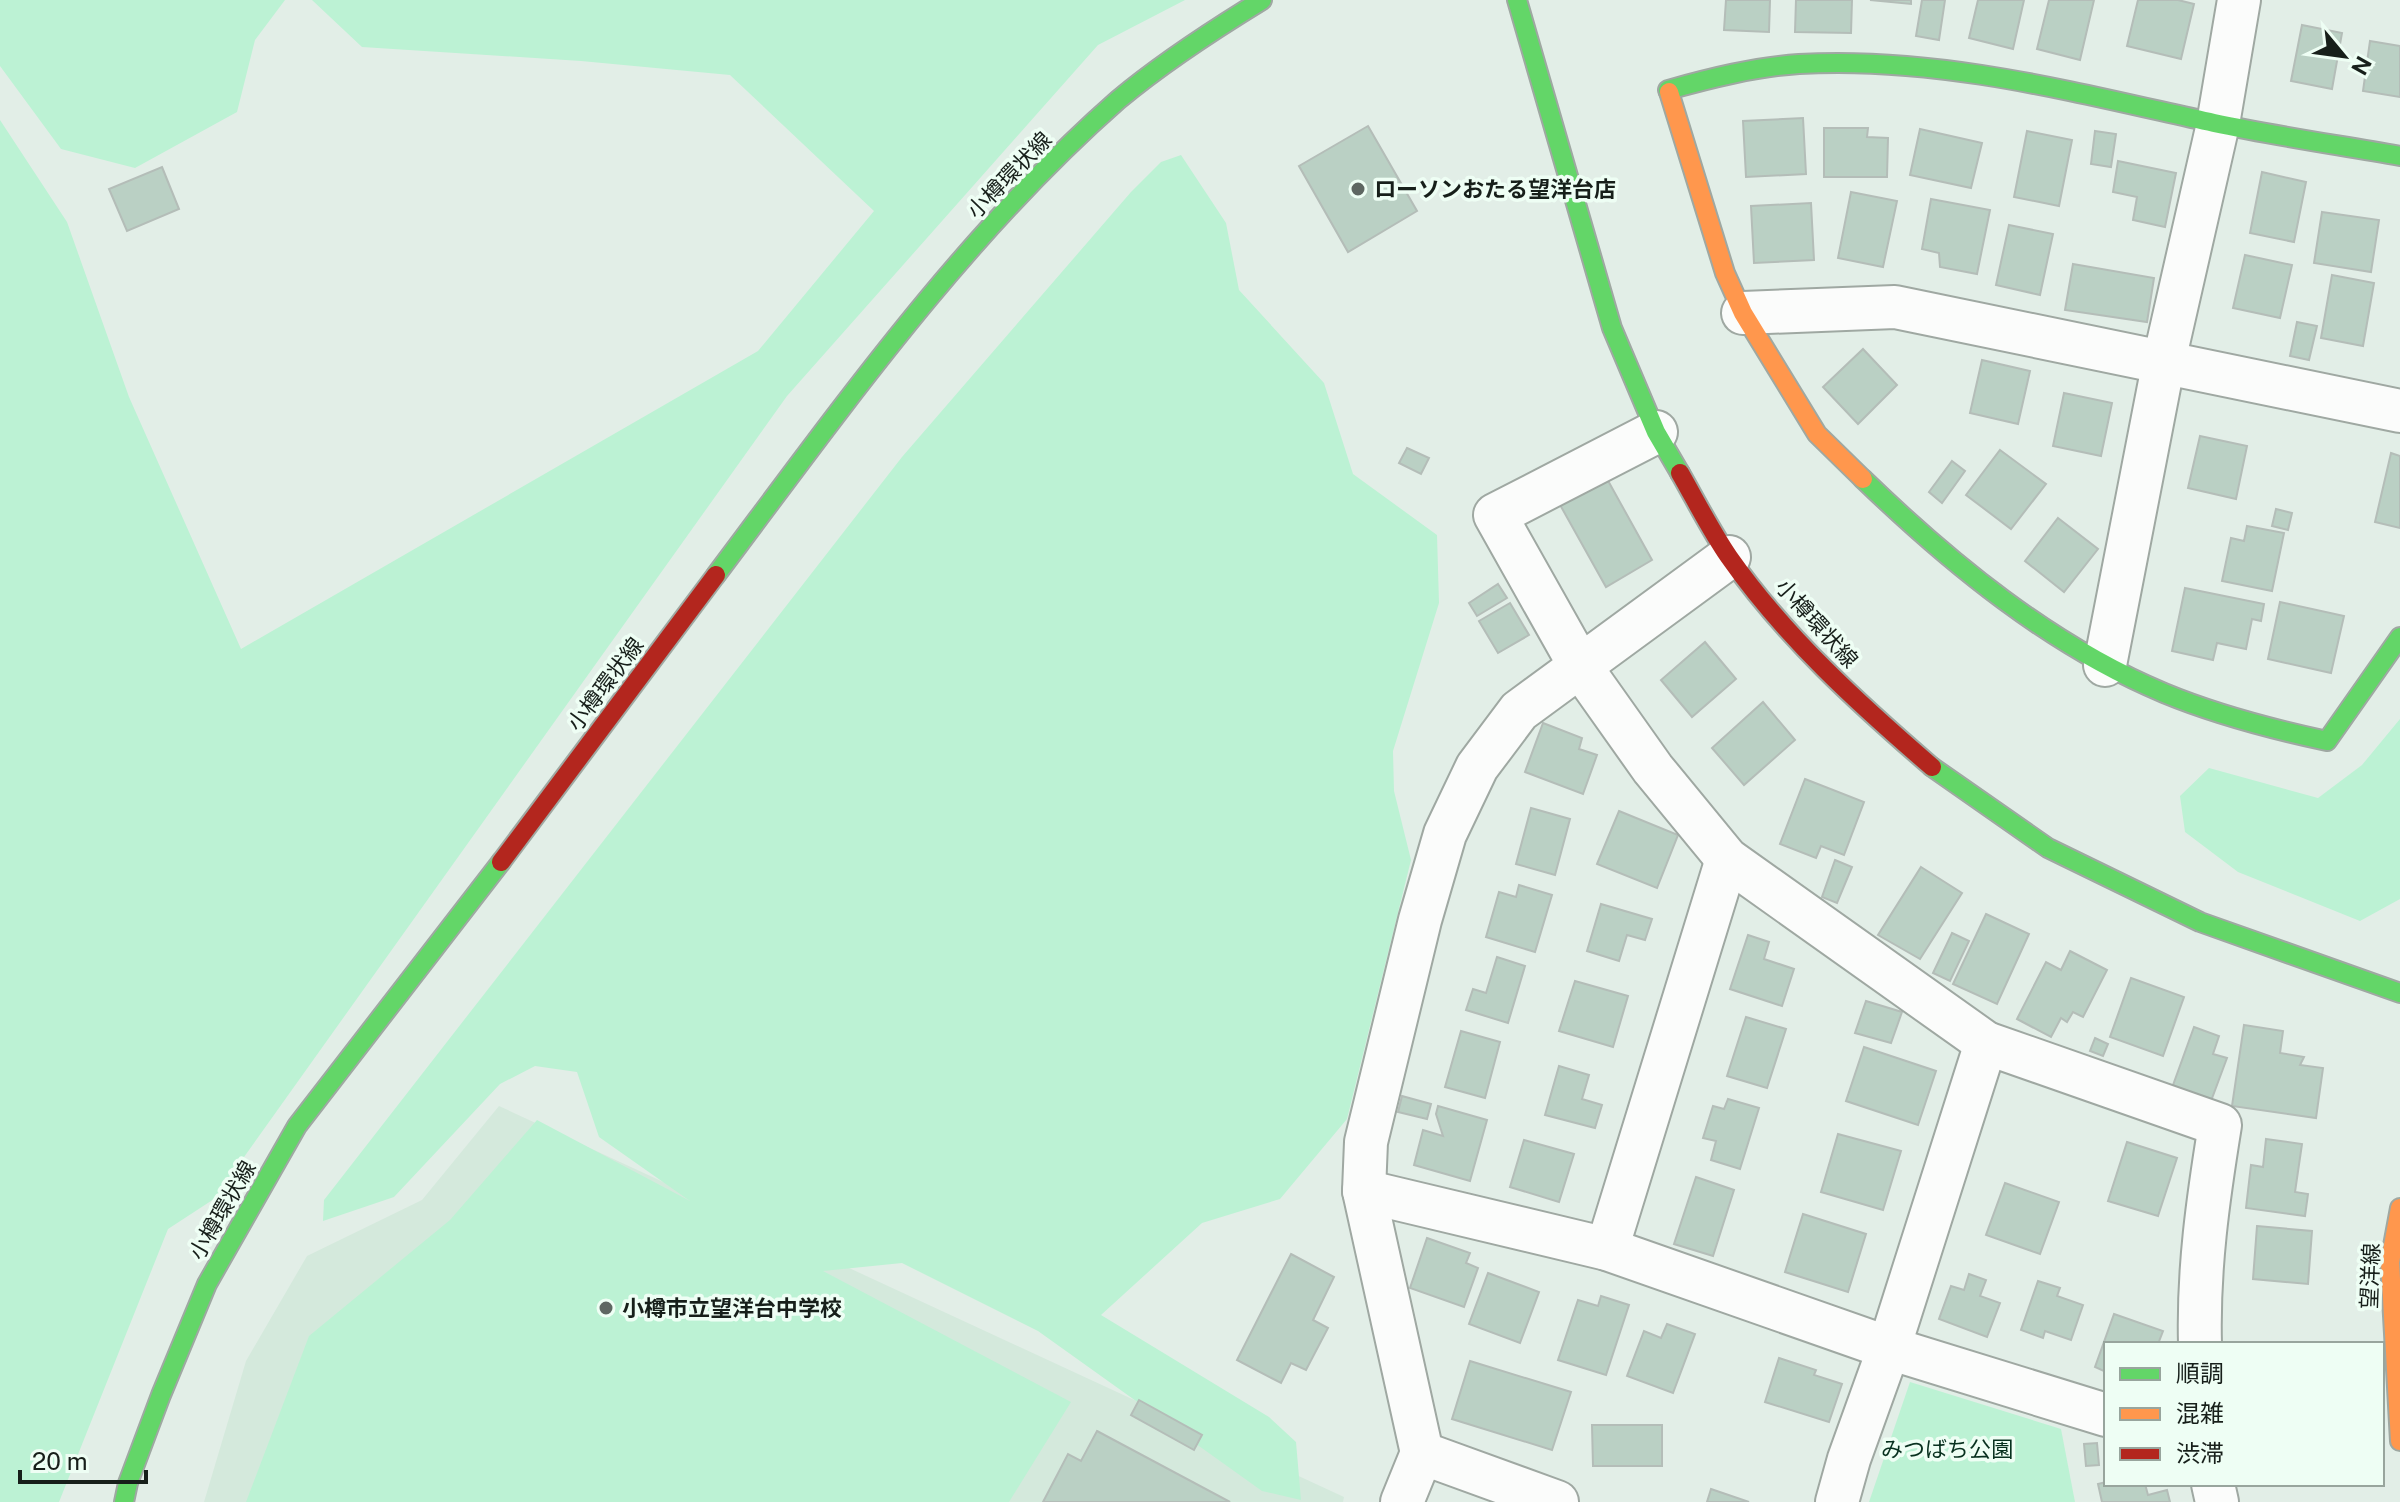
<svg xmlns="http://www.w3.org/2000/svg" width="2400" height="1502" viewBox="0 0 2400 1502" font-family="'Public Sans','Noto Sans JP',sans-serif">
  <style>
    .built { fill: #d4e9dc }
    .green { fill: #bcf2d4 }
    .building { fill: #bad0c4; stroke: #b4bdb8; stroke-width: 2 }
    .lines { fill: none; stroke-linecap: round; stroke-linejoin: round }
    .street-casing { stroke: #9fa8a2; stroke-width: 46 }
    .fast-casing { stroke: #9fa8a2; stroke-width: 22 }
    .slow-casing { stroke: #9fa8a2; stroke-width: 22 }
    .jam-casing { stroke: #9fa8a2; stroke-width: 22 }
    .street { stroke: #fbfcfb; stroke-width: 42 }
    .fast { stroke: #63d668; stroke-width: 18 }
    .slow { stroke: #ff974d; stroke-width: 18 }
    .jam { stroke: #b3261e; stroke-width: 18 }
    .poi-dot { fill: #5e6762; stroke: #eefef4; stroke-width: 3 }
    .labels { text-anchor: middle; stroke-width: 7; stroke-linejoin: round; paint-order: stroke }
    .street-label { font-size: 22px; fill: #171f1a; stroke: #eefef4 }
    .poi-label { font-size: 22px; font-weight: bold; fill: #171f1a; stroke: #eefef4; text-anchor: start }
    .park-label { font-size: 22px; fill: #08311f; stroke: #eefef4 }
  </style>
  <rect width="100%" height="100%" fill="#e2eee7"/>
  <path class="built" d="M499 1106 1344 1497 1343 1502H204L246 1361 307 1256 422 1200Z"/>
  <g class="green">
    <path d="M0 0H285L255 40 237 112 135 168 61 149 0 66Z"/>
    <path d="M312 0H1185L1098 45 787 396 214 1199 168 1229 59 1502H0V120L67 222 129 397 241 649 758 351 874 211 730 75 581 61 362 47Z"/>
    <path d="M1181 155 1226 223 1239 290 1324 383 1353 474 1437 535 1439 603 1393 751 1394 791 1411 860 1347 1119 1280 1199 1202 1223 1101 1315 1269 1417 1296 1442 1301 1500 1262 1491 1038 1331 902 1263 823 1271 1071 1402 1009 1502H246L309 1336 450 1220 537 1120 690 1201 599 1137 577 1072 535 1066 500 1084 394 1197 323 1221 324 1200 902 457 1131 192 1161 162Z"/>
    <path d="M2400 719V899L2360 921 2238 872 2185 832 2180 796 2209 768 2318 798 2362 765Z"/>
    <path d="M1910 1382 2061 1429 2075 1502H1869Z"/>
  </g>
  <g class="building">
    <path d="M1726 0H1770L1769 32 1724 30Z"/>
    <path d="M1796 0H1852L1851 33 1795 32Z"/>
    <path d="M1870 0H1911V4Z"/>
    <path d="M1922 0H1945L1939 40 1916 36Z"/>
    <path d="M1978 0H2024L2013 49 1969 38Z"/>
    <path d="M2049 0H2094L2080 60 2037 49Z"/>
    <path d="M2138 0H2178L2194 4 2181 59 2127 46Z"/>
    <path d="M2302 25 2342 33 2332 89 2291 81Z"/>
    <path d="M2370 41 2400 46V97L2363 91Z"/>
    <path d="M1803 118 1806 174 1746 177 1743 121Z"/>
    <path d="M1368 126 1417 211 1348 252 1299 166Z"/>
    <path d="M1824 128H1868L1867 137 1888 138 1887 177H1824Z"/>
    <path d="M1920 129 1982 143 1971 188 1910 175Z"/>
    <path d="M2027 131 2072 140 2059 206 2014 197Z"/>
    <path d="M2095 131 2116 134 2111 167 2091 164Z"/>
    <path d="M2118 161 2176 173 2165 227 2133 220 2137 197 2113 192Z"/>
    <path d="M162 167 179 209 127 231 109 189Z"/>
    <path d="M2262 172 2306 182 2294 242 2250 233Z"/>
    <path d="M1851 192 1897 201 1883 267 1838 258Z"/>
    <path d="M1931 199 1990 210 1977 274 1940 267 1939 253 1922 249Z"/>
    <path d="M1811 203 1814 260 1754 263 1751 206Z"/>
    <path d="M2322 212 2379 220 2371 272 2314 263Z"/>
    <path d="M2009 225 2053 234 2040 295 1996 285Z"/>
    <path d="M2245 255 2292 265 2280 318 2233 308Z"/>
    <path d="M2073 264 2154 278 2147 322 2065 310Z"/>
    <path d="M2332 275 2374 283 2363 346 2321 338Z"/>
    <path d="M2297 322 2317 326 2309 360 2290 356Z"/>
    <path d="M1863 349 1897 385 1858 424 1823 387Z"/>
    <path d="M1982 360 2030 371 2018 424 1970 413Z"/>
    <path d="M2064 393 2112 403 2101 456 2053 446Z"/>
    <path d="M2200 436 2247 446 2236 499 2188 488Z"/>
    <path d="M1407 448 1429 458 1421 474 1399 463Z"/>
    <path d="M2000 450 2046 484 2011 529 1966 495Z"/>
    <path d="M2391 453 2400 456V528L2375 522Z"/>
    <path d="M1952 461 1965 471 1942 503 1929 492Z"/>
    <path d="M1606 477 1652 560 1606 587 1559 503Z"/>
    <path d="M2276 509 2292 513 2288 530 2272 526Z"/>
    <path d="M2058 518 2098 549 2064 592 2025 561Z"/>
    <path d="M2247 526 2284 533 2272 591 2222 581 2231 538 2244 541Z"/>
    <path d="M1498 584 1507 598 1477 616 1469 603Z"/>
    <path d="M2185 588 2264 604 2261 621 2252 619 2246 649 2217 643 2213 660 2172 651Z"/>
    <path d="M2280 602 2344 616 2331 673 2268 659Z"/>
    <path d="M1510 603 1529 635 1498 653 1479 621Z"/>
    <path d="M1705 642 1736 679 1692 717 1661 680Z"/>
    <path d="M1763 702 1795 740 1744 785 1712 748Z"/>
    <path d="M1543 723 1582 738 1579 749 1597 755 1583 794 1525 772Z"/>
    <path d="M1805 779 1864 802 1844 855 1821 846 1816 858 1780 844Z"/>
    <path d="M1531 808 1570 819 1555 875 1516 864Z"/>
    <path d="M1619 811 1678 835 1657 888 1597 864Z"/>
    <path d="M1835 860 1852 867 1837 903 1822 897Z"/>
    <path d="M1921 867 1962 893 1920 959 1878 935Z"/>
    <path d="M1519 885 1552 895 1535 952 1486 937 1499 892 1516 897Z"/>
    <path d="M1601 904 1652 919 1645 940 1627 935 1619 961 1587 951Z"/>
    <path d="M1986 914 2029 934 1997 1004 1953 984Z"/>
    <path d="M1952 933 1969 941 1950 981 1933 973Z"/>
    <path d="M1748 935 1769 942 1764 959 1794 969 1782 1006 1730 989Z"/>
    <path d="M2070 951 2107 970 2083 1017 2073 1012 2067 1022 2061 1018 2051 1037 2017 1019 2046 962 2061 970Z"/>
    <path d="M1497 957 1525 966 1508 1023 1466 1010 1473 989 1486 993Z"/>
    <path d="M2131 978 2184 997 2163 1056 2110 1037Z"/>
    <path d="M1575 981 1628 996 1613 1047 1559 1031Z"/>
    <path d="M1866 1001 1902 1012 1891 1043 1855 1033Z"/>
    <path d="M1746 1017 1786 1029 1767 1088 1727 1076Z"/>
    <path d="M2244 1025 2283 1031 2280 1053 2304 1057 2300 1065 2323 1068 2316 1118 2232 1106Z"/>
    <path d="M2194 1027 2219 1036 2213 1054 2227 1058 2211 1101 2172 1088Z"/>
    <path d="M1461 1031 1500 1042 1485 1098 1445 1087Z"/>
    <path d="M2095 1038 2108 1044 2103 1056 2090 1051Z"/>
    <path d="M1864 1047 1936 1071 1918 1125 1846 1101Z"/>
    <path d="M1559 1066 1589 1075 1582 1099 1602 1105 1595 1128 1545 1115Z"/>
    <path d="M1402 1096 1431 1104 1427 1119 1398 1112Z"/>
    <path d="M1728 1099 1759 1108 1740 1169 1711 1160 1716 1141 1703 1138 1713 1106 1724 1109Z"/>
    <path d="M1438 1106 1487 1120 1470 1181 1414 1165 1423 1130 1443 1136 1436 1114Z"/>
    <path d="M1838 1134 1901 1151 1883 1210 1821 1192Z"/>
    <path d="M2266 1139 2302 1144 2295 1192 2308 1194 2305 1216 2246 1208 2251 1165 2263 1167Z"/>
    <path d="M1524 1140 1574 1154 1559 1202 1510 1187Z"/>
    <path d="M2127 1142 2177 1158 2158 1216 2108 1201Z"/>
    <path d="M1696 1177 1734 1190 1713 1256 1674 1244Z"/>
    <path d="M2005 1183 2059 1202 2040 1254 1986 1235Z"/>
    <path d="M1803 1214 1866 1234 1848 1292 1785 1272Z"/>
    <path d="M2257 1226 2312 1231 2308 1284 2253 1279Z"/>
    <path d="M1427 1238 1470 1253 1466 1263 1478 1268 1464 1307 1410 1288Z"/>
    <path d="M1291 1254 1334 1277 1313 1320 1328 1328 1306 1370 1291 1363 1281 1383 1237 1360Z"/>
    <path d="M1488 1273 1539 1292 1520 1343 1469 1324Z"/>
    <path d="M1969 1274 1986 1280 1980 1296 2000 1303 1987 1337 1939 1319 1951 1286 1964 1290Z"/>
    <path d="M2038 1281 2060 1288 2057 1296 2083 1305 2071 1340 2045 1331 2043 1338 2021 1330Z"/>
    <path d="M1601 1296 1629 1305 1606 1375 1558 1360 1578 1300 1598 1306Z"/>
    <path d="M2114 1314 2163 1331 2158 1344H2106V1372L2095 1367Z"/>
    <path d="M1667 1324 1695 1334 1673 1393 1627 1376 1644 1331 1661 1338Z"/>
    <path d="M1779 1358 1816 1370 1814 1375 1842 1384 1829 1422 1765 1402Z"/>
    <path d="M1470 1361 1571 1392 1552 1450 1452 1419Z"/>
    <path d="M1139 1400 1202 1435 1194 1450 1131 1415Z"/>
    <path d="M1592 1425H1662V1466H1593Z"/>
    <path d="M1097 1431 1230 1502H1043L1068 1454 1081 1461Z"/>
    <path d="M2097 1443 2099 1465 2086 1466 2084 1444Z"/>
    <path d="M2106 1482V1484H2145L2148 1495 2167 1490 2170 1502H2102L2098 1484Z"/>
    <path d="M1711 1489 1749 1502H1707Z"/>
  </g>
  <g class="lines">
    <defs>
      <g id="street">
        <path d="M1743 313 1895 307 2400 411"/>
        <path d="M1656 432 1495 515 1580 666 1653 769 1727 859 1986 1043 2220 1125C2208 1199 2198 1269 2200 1344"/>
        <path d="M2105 665 2164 361 2218 124 2239 0"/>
        <path d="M1364 1191 1607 1249 1889 1348 2106 1415"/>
        <path d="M1607 1249 1727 859"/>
        <path d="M1422 1453 1557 1502"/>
        <path d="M2213 1484 2217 1502"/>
        <path d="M1402 1502 1422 1453 1364 1191 1366 1142 1420 920 1445 834 1477 767 1519 711 1729 557"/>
        <path d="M1837 1502 1849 1459 1889 1348 1986 1043"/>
      </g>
      <g id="fast">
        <path d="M1517 0 1612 328 1656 432 1680 473"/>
        <path d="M1669 92 1668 90C1711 78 1755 67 1799 64 1940 56 2077 93 2214 123 2276 136 2338 145 2400 156"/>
        <path d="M1863 479C1950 563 2051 646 2164 693 2217 715 2271 729 2327 741L2400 637"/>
        <path d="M716 575C840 410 962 237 1118 100 1162 63 1213 30 1262 0"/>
        <path d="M1932 767 2048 848 2200 922 2400 993"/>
        <path d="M124 1502 128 1483 161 1395 207 1284 297 1126 501 862"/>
      </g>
      <g id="slow">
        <path d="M1669 92 1725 273 1743 313 1817 434 1863 479"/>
        <path d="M2400 1208 2390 1262 2400 1441"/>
      </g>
      <g id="jam">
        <path d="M1680 473C1696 501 1711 531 1729 557 1785 637 1859 704 1932 767"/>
        <path d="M501 862 716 575"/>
      </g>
    </defs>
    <use href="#street" class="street-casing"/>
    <use href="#fast" class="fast-casing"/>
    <use href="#slow" class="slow-casing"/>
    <use href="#jam" class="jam-casing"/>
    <use href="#street" class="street"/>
    <use href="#fast" class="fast"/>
    <use href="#slow" class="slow"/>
    <use href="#jam" class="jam"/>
  </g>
  <g class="poi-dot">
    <circle cx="1358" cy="189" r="8"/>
    <circle cx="606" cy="1308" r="8"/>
  </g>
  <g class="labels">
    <g class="street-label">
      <text transform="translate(1009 175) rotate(-46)" y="8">小樽環状線</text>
      <text transform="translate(1817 623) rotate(48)" y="8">小樽環状線</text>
      <text transform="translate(605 684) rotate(-53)" y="8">小樽環状線</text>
      <text transform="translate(222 1210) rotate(-60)" y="8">小樽環状線</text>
      <text transform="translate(2370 1276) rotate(-88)" y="8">望洋線</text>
    </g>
    <g class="poi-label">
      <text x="1374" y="197">ローソンおたる望洋台店</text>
      <text x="622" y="1316">小樽市立望洋台中学校</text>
    </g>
    <g class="park-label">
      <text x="1947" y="1457">みつばち公園</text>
    </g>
  </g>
  <rect x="2104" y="1342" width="280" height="144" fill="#eefef4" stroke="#98a59d" stroke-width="2"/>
  <rect x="2120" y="1368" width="40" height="12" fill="#63d668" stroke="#98a59d" stroke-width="2"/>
  <text x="2176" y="1382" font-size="24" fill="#171f1a">順調</text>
  <rect x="2120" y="1408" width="40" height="12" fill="#ff974d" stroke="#98a59d" stroke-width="2"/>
  <text x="2176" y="1422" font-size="24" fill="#171f1a">混雑</text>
  <rect x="2120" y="1448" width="40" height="12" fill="#b3261e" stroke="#98a59d" stroke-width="2"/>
  <text x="2176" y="1462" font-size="24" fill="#171f1a">渋滞</text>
  <g transform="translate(2344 56) rotate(119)" stroke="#eefef4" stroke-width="6" paint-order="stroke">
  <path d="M0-6L14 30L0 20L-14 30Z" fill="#171f1a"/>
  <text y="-12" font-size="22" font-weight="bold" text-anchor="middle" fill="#171f1a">N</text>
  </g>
  <path d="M20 1470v12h126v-12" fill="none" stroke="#171f1a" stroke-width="4"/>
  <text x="32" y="1470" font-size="24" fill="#171f1a" stroke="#eefef4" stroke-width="6" paint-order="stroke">20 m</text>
</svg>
